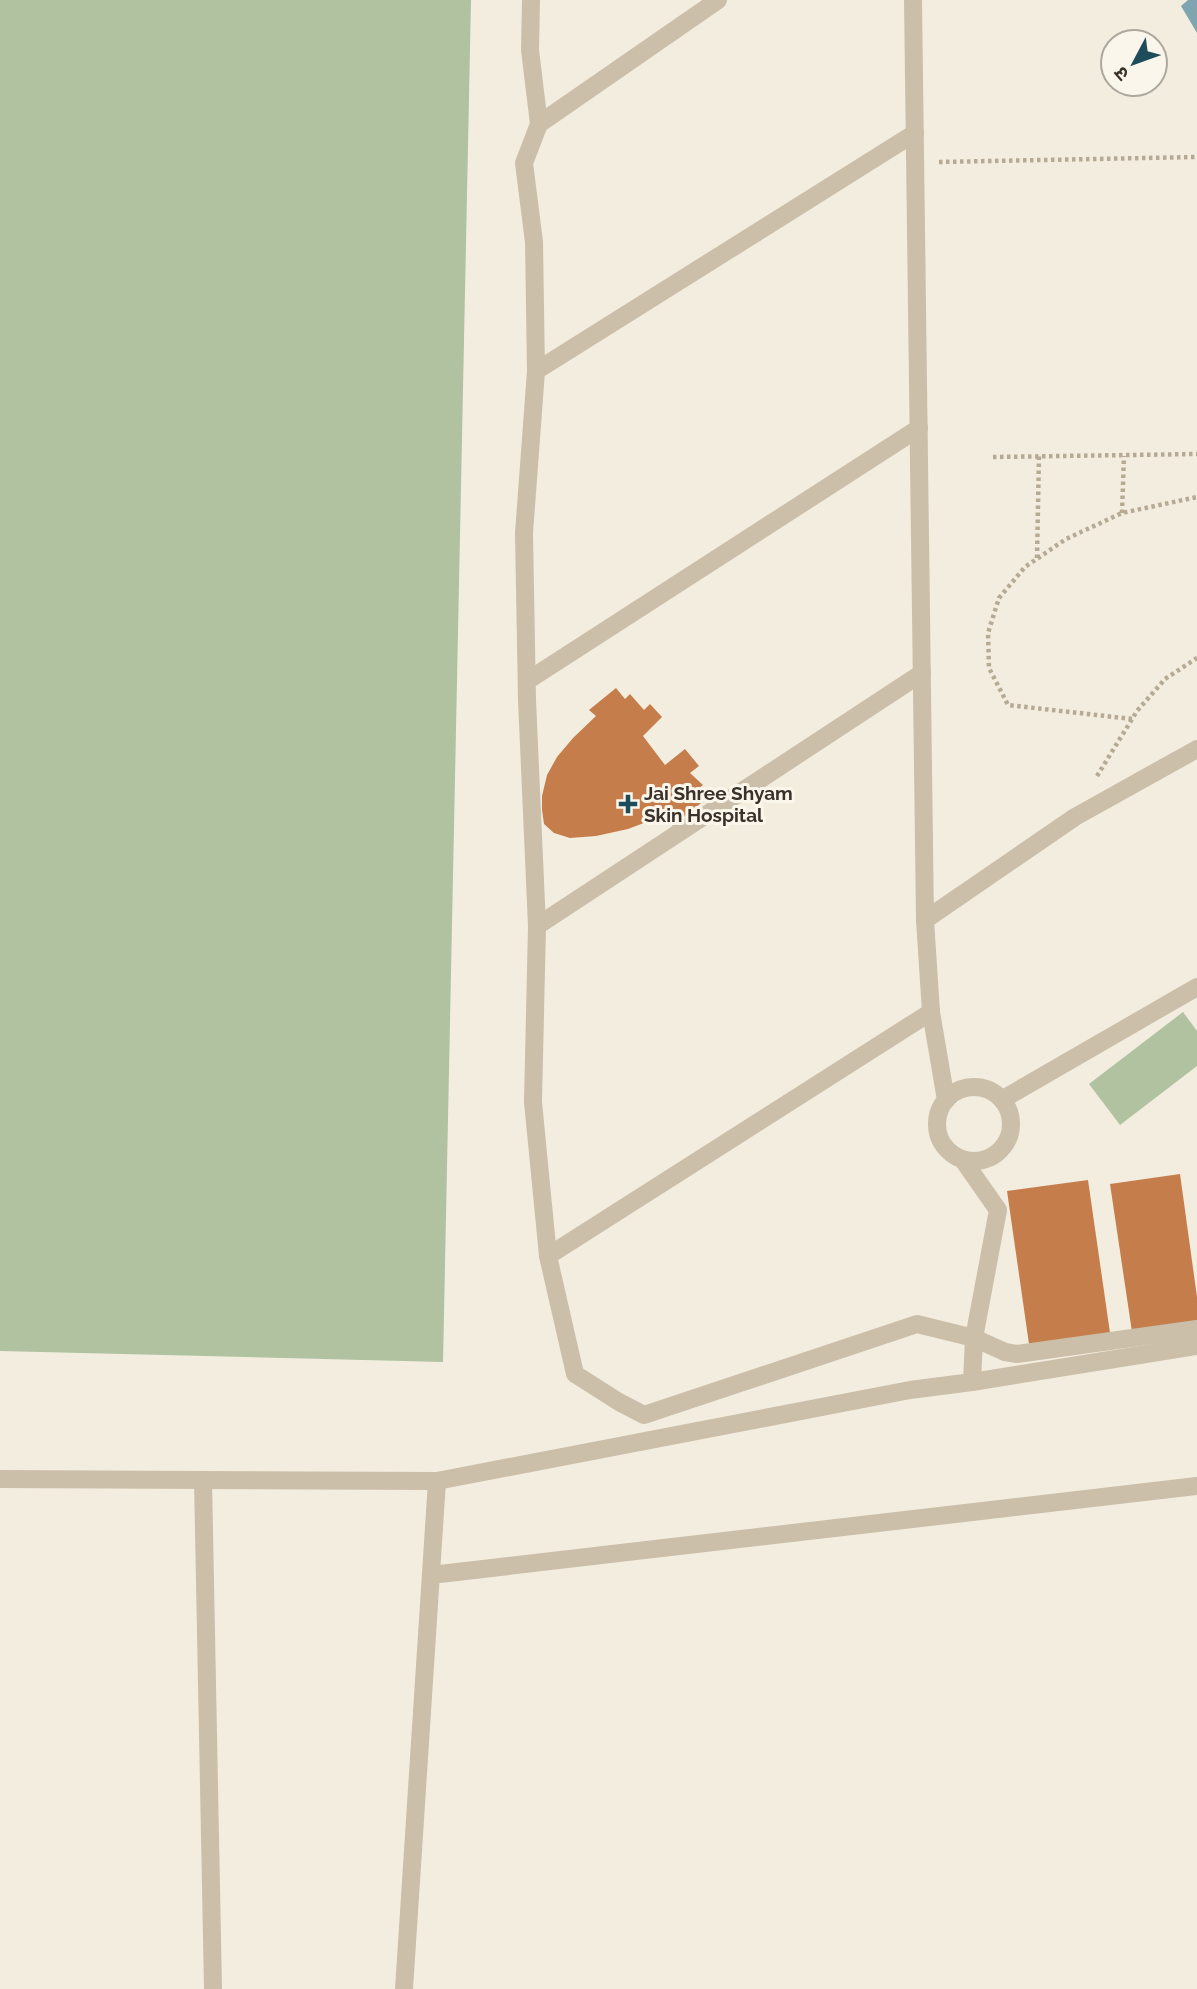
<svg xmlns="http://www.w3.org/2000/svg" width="1197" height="1989" viewBox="0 0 1197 1989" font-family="Raleway,'Noto Sans Devanagari',sans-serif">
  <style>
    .green { fill: #b0c29f }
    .water { fill: #7ea5b0 }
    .building { fill: #c57e4b }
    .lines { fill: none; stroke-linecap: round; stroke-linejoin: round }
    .path { stroke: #b7aa95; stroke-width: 4.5; stroke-dasharray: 3.5 3.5; stroke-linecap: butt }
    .minor { stroke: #cbbfaa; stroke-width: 18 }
    .poi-dot { fill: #1f4c5a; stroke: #faf6eb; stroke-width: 2.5 }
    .labels { text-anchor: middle; stroke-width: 6; stroke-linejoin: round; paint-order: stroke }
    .poi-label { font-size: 19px; font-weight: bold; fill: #39312a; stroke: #faf6eb; text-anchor: start }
  </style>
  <rect width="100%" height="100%" fill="#f3eddf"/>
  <g class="green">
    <path d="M0 0H471L443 1362 0 1351Z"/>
    <path d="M1183 1012 1197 1031V1066L1120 1125 1089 1084Z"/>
  </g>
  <path class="water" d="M1188 0H1197V33L1181 6Z"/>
  <g class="building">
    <path d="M616 688 625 699 630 694 644 710 650 704 662 717 643 736 665 765 685 749 699 766 690 773 703 785 693 793 701 803 673 826 665 815 628 829 596 836 570 838 554 833 544 824 542 810V796L547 775 557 757 573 738 596 716 589 710Z"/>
    <path d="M1180 1174 1197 1297V1323L1132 1332 1110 1184Z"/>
    <path d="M1088 1180 1110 1333 1029 1344 1007 1191Z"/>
  </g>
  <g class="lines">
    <g class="path">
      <path d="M939 162 1197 157"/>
      <path d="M993 457 1197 454"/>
      <path d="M1122 513 1124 456"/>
      <path d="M1037 558 1039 456"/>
      <path d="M1132 719 1008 705 989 668 988 633 999 598 1025 567 1066 539 1122 513 1197 497"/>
      <path d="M1097 776 1137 711 1165 679 1197 658"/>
    </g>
    <g class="minor">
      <path d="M531 0 530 50 539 124 524 163 534 242 536 371 524 533 527 700 537 926 533 1102 548 1256 575 1374 619 1402 644 1415 917 1324 974 1338 1005 1352 1017 1354 1197 1329"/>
      <path d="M913 0 925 920 931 1012 946 1100"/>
      <path d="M539 124 718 0"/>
      <path d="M536 371 915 133"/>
      <path d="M527 681 919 428"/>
      <path d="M925 920 1075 817 1197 749"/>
      <path d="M537 926 922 673"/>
      <circle cx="974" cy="1124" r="37"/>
      <path d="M1003 1099 1197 987"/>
      <path d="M963 1160 998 1210 974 1338 972 1382"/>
      <path d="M548 1256 931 1012"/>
      <path d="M0 1479 437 1481 910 1390 972 1382 1197 1346"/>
      <path d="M203 1480 213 1989"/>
      <path d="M431 1575 1197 1486"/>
      <path d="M404 1989 437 1481"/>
    </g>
  </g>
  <path class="poi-dot" d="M624.5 793.5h7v7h7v7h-7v7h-7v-7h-7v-7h7z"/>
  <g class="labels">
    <g class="poi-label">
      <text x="644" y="800">Jai Shree Shyam<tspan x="644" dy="22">Skin Hospital</tspan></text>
    </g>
  </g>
  <g transform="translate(1134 63) rotate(229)"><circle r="33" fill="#faf6eb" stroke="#ada79e" stroke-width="2"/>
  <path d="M0-5L12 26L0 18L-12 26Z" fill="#1f4c5a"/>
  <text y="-10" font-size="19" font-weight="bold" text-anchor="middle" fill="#39312a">उ</text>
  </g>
</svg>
